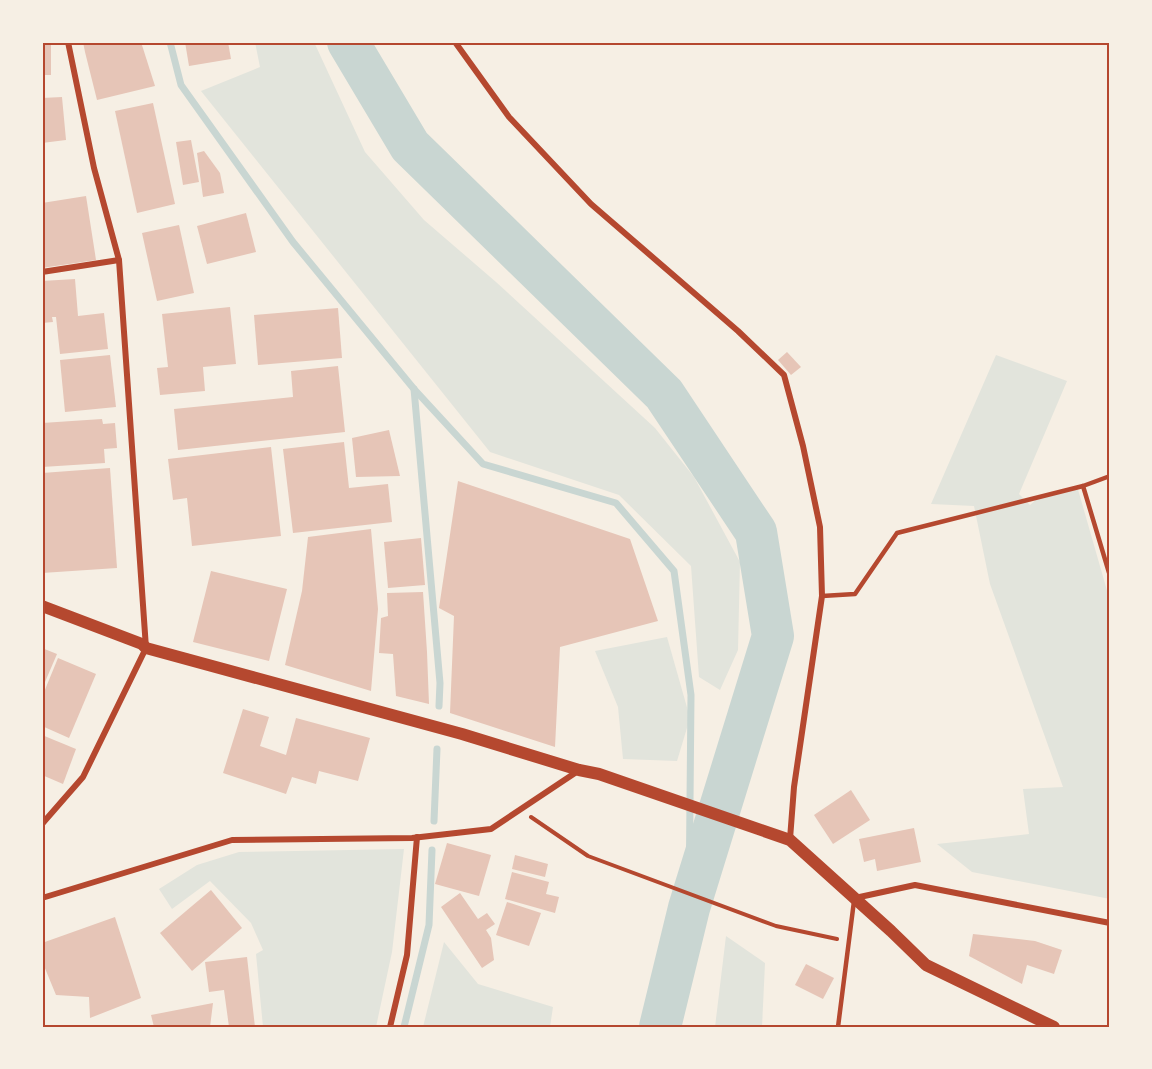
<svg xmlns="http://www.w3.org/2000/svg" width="1152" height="1069" viewBox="0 0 1152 1069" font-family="Literata,serif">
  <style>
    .green { fill: #e2e4dc }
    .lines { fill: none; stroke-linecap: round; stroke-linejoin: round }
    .stream { stroke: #c9d6d2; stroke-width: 7 }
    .river { stroke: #c9d6d2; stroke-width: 42 }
    .building { fill: #e6c5b7 }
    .path { stroke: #b5482f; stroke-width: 4 }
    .service { stroke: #b5482f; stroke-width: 4.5 }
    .minor { stroke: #b5482f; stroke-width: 6 }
    .secondary { stroke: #b5482f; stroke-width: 12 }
    .neatline { fill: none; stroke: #b5482f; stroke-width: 2 }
  </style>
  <rect width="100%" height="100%" fill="#f6efe4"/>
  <g class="green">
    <path d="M255 42H314L365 152 424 220 496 282 655 428 694 477 740 562 738 650 720 690 699 677 691 566 619 495 490 452 201 91 260 67Z"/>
    <path d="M996 355 1067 381 1019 494 1030 505 1040 496 1077 486 1110 601V899L972 872 937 844 1029 834 1023 789 1063 787 990 584 974 506 931 504Z"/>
    <path d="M667 637 690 718 677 761 623 759 618 707 595 651Z"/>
    <path d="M404 849 392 952 376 1027H263L256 954 263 950 251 923 210 881 172 909 159 889 197 865 239 852Z"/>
    <path d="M726 936 765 963 762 1027H715Z"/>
    <path d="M444 942 478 984 553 1007 550 1027H423Z"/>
  </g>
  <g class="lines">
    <g class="stream">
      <path d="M170 42 181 85 293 242 414 389 483 464 616 503 674 571 691 695 689 908"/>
      <path d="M414 389 440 683 439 706"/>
      <path d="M434 821 437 749"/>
      <path d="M404 1027 429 925 432 850"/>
    </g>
    <path class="river" d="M348 42 410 146 664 394 756 532 773 636 689 908 660 1027"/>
  </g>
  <g class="building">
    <rect x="42" y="42" width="9" height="33"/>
    <path d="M83 42H141L155 86 97 100 85 52Z"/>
    <path d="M185 42H228L231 59 189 66Z"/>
    <path d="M62 97 66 140 42 143V98Z"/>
    <path d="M153 103 175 204 137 213 115 111Z"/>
    <path d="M191 140 199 182 183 185 176 142Z"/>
    <path d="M204 151 220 173 224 193 203 197 197 153Z"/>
    <path d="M86 196 96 260 42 268V203Z"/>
    <path d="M246 213 256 252 207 264 197 226Z"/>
    <path d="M179 225 194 293 157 301 142 233Z"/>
    <path d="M75 279 78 316 104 313 108 349 60 354 56 317H52L53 322 42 323V281Z"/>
    <path d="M230 307 236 364 203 367 205 391 160 395 157 368 168 367 162 314Z"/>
    <path d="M338 308 342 358 258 365 254 315Z"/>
    <path d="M787 352 801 367 791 375 778 360Z"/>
    <path d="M110 355 116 407 65 412 60 360Z"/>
    <path d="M338 366 345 432 178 450 174 409 293 397 291 371Z"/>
    <path d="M102 419 103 424 115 423 117 448 104 449 105 463 42 467V423Z"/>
    <path d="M389 430 400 476 356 477 352 438Z"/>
    <path d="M344 442 349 488 388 484 392 522 293 533 283 449Z"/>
    <path d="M271 447 281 536 192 546 187 498 173 500 168 459Z"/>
    <path d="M110 468 117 568 42 573V473Z"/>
    <path d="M458 481 630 539 658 621 560 647 555 747 450 713 454 616 439 608Z"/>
    <path d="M371 529 378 609 371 691 285 665 302 591 308 537Z"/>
    <path d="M421 538 425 585 388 588 384 542Z"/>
    <path d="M211 571 287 589 269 661 193 642Z"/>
    <path d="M423 592 427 652 429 704 396 696 393 654 379 653 381 618 388 616 387 593Z"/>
    <path d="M42 648 57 654 42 689Z"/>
    <path d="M58 658 96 674 69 738 42 726V697Z"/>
    <path d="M243 709 269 717 260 746 286 755 296 718 370 738 358 781 319 771 316 784 292 777 286 794 223 773Z"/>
    <path d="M42 735 76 749 63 784 42 775Z"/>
    <path d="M851 790 870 820 833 844 814 815Z"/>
    <path d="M914 828 921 862 877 871 875 859 864 862 859 839Z"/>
    <path d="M447 843 491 855 479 896 435 884Z"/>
    <path d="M515 855 548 864 545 877 512 869Z"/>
    <path d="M512 872 549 882 546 894 559 897 555 913 505 899Z"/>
    <path d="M211 890 242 928 192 971 160 933Z"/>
    <path d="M460 893 478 919 487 913 495 924 486 930 491 938 494 960 482 968 441 907Z"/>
    <path d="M507 902 541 913 529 946 496 935Z"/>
    <path d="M115 917 141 998 90 1018 89 997 56 995 42 961V943Z"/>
    <path d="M973 934 1035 941 1062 950 1054 974 1027 965 1022 984 969 956Z"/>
    <path d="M247 957 255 1027H229L224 990 209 992 205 962Z"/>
    <path d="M806 964 834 978 823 999 795 985Z"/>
    <path d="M213 1003 210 1027H154L151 1015Z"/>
  </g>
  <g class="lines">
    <path class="path" d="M531 817 588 856 776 926 837 939"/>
    <g class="service">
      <path d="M1083 486 1110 576"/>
      <path d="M822 596 855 594 897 533 1083 486 1110 476"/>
      <path d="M838 1027 854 901"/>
    </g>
    <g class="minor">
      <path d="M455 42 509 117 591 204 738 331 784 375 803 446 820 527 822 596 794 787 790 839"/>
      <path d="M42 272 119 260"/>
      <path d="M42 824 83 777 146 648 119 260 94 168 68 42"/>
      <path d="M42 898 232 840 412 838 491 829 578 771"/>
      <path d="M855 898 915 885 1110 923"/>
      <path d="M390 1027 407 955 417 837"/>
    </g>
    <path class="secondary" d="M42 606 142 644 146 648 462 734 579 770 599 774 790 840 891 931 926 965 1054 1027"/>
  </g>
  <rect width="1152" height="1069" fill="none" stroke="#f6efe4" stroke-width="87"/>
  <rect x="44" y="44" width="1064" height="982" class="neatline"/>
</svg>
